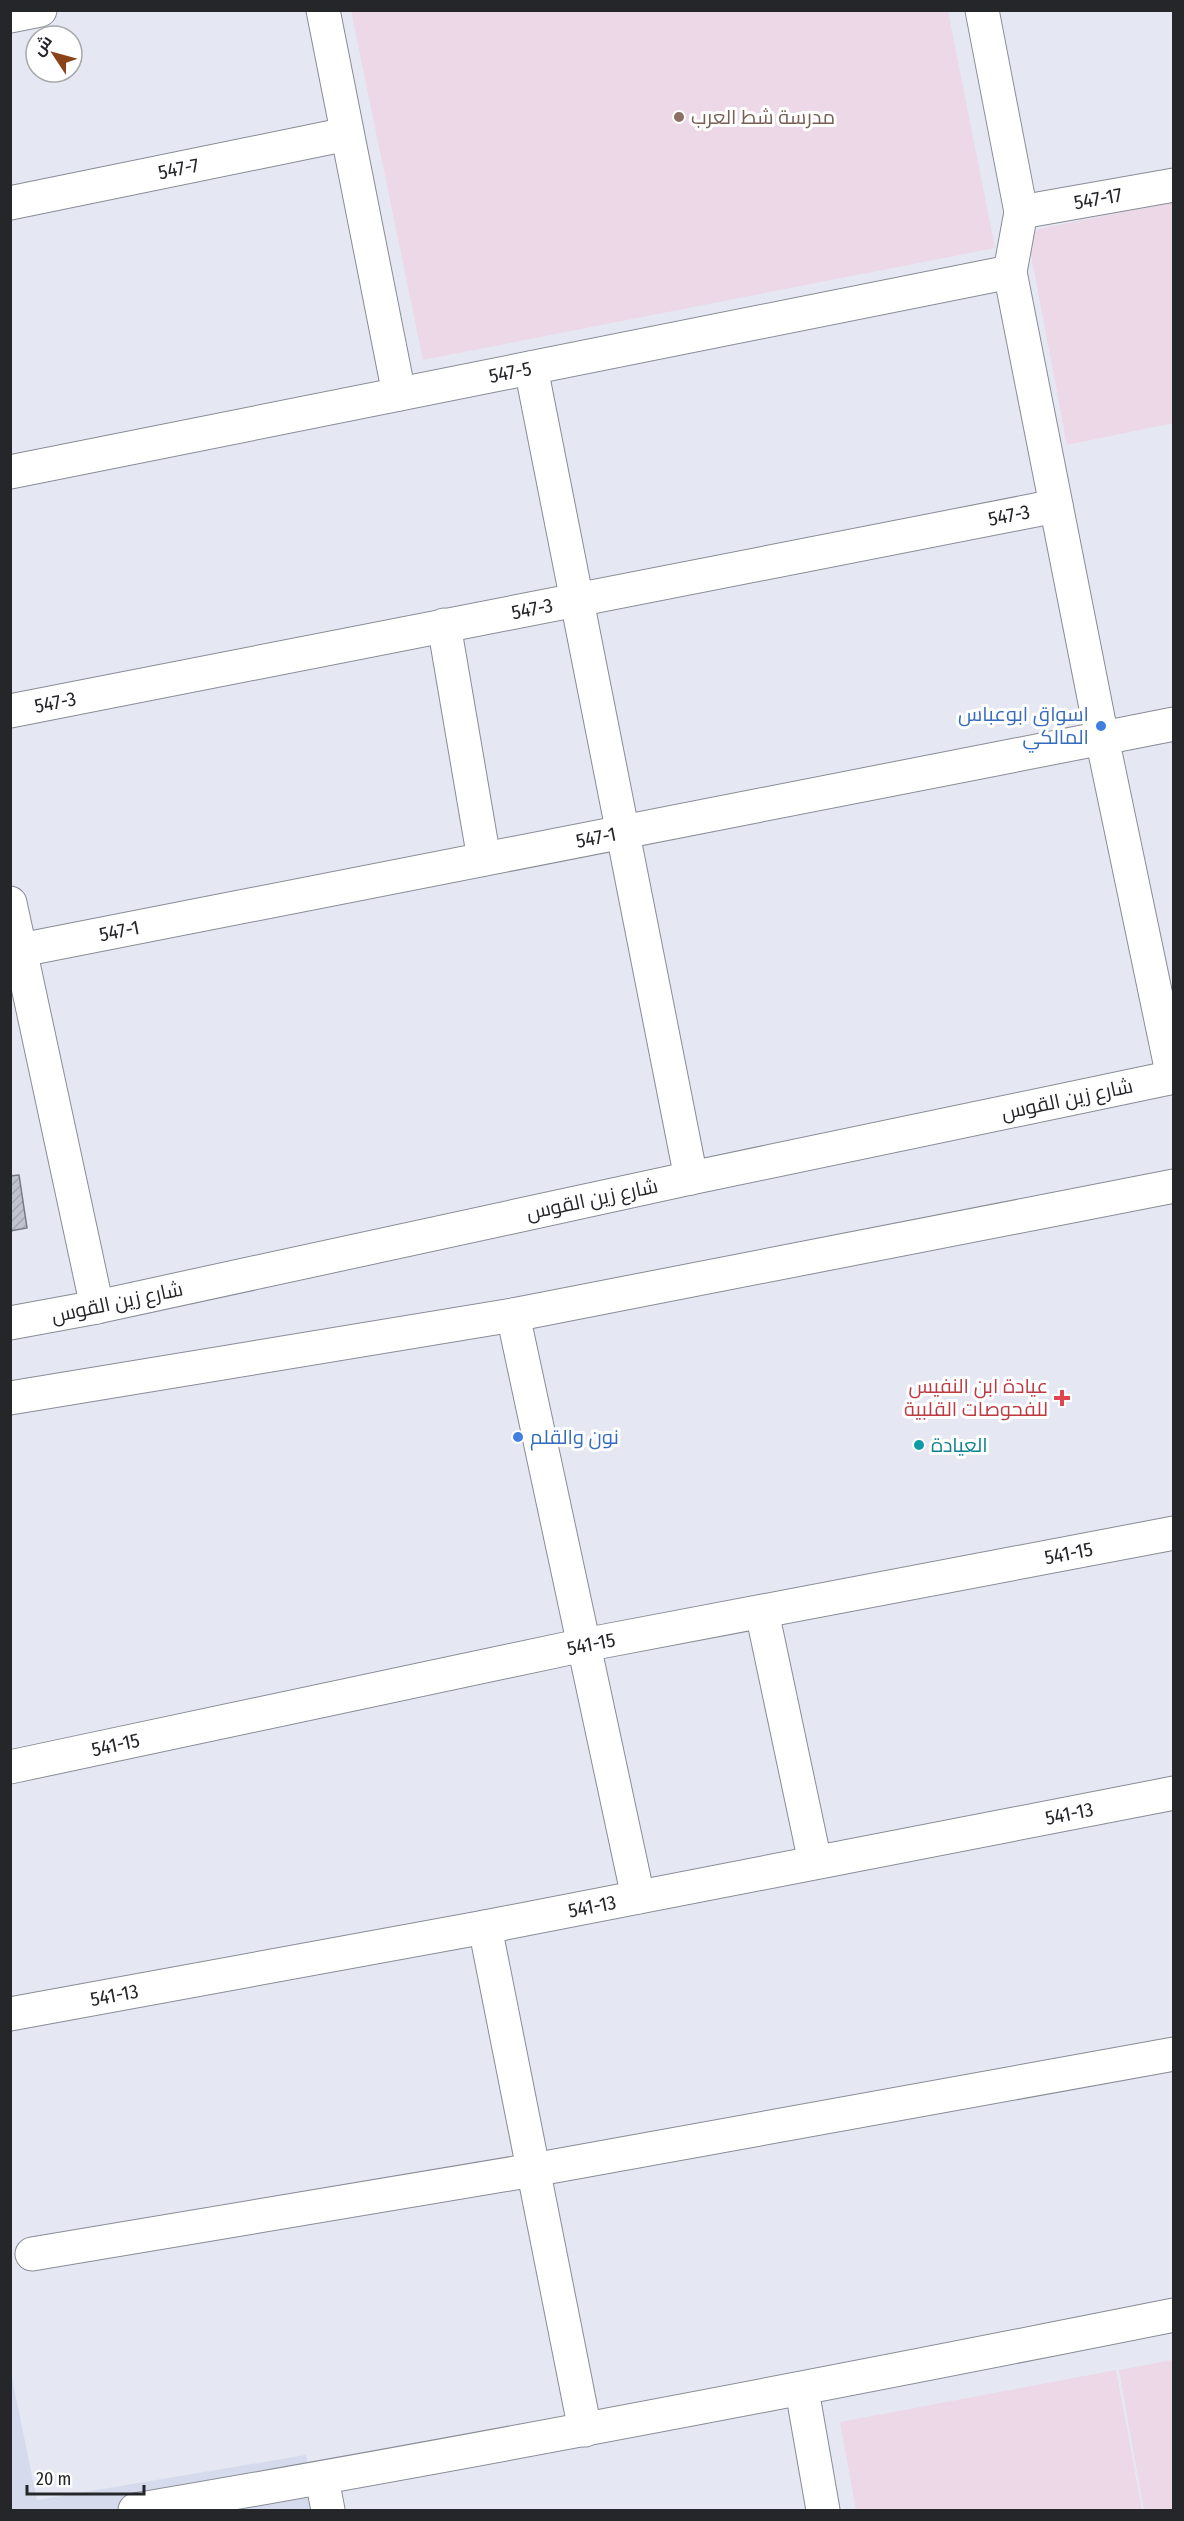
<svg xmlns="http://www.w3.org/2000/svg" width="1184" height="2521" viewBox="0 0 1184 2521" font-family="'Fira Sans Condensed',Cairo,sans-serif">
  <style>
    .built { fill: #d5dbed }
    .education { fill: #ecd8e7 }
    .building { fill: url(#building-hatch); stroke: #767a83; stroke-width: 1.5 }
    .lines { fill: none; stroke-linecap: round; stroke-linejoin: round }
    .minor-casing { stroke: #888c95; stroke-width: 35 }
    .major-casing { stroke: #888c95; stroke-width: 35 }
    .minor { stroke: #fff; stroke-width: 33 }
    .major { stroke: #fff; stroke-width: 33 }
    .education-dot { fill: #8d6e63; stroke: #fff; stroke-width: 2 }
    .shop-dot { fill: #3f7fe0; stroke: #fff; stroke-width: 2 }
    .health-dot { fill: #e0444e; stroke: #fff; stroke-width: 2 }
    .culture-dot { fill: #0f9aa8; stroke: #fff; stroke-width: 2 }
    .labels { text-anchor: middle; stroke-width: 6; stroke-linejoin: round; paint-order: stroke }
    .education-label { font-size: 20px; fill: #785e54; stroke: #fff; text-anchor: start }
    .street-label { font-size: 20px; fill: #25262a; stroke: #fff }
    .shop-label { font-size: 20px; fill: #366cbe; stroke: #fff; text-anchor: end }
    .health-label { font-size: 20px; fill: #be3a42; stroke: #fff; text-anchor: end }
    .culture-label { font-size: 20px; fill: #0d838f; stroke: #fff; text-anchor: start }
  </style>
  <defs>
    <pattern id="building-hatch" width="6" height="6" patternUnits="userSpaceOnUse" patternTransform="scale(1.5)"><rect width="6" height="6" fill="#c0c4ce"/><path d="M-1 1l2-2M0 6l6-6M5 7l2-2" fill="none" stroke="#a5a8b1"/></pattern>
  </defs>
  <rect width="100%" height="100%" fill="#e5e8f3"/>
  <path class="built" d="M10 2368 37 2500 306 2455 316 2510H11Z"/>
  <g class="education">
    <path d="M351 11H948L995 248 423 360Z"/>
    <path d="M1173 202V423L1067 445 1029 244 1038 229Z"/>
    <path d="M1173 2360V2510H1144L1119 2370Z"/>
    <path d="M1116 2370 1142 2510H856L840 2422Z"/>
  </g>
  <path class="building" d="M19 1175 27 1228 10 1231V1176Z"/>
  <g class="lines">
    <defs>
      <g id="minor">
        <path d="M323 10 399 394"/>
        <path d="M982 10 1021 212 1010 272 1102 738 1173 1077"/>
        <path d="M10 16 40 10"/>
        <path id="s1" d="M10 203 347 134"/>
        <path id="s2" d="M1021 212 1174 185"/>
        <path d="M531 368 691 1178"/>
        <path id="s3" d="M10 472 1010 272"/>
        <path d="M444 625 484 859"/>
        <path id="s4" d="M10 711 1056 506"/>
        <path d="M10 903 97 1307"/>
        <path id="s5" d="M21 950 1174 724"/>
        <path d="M513 1315 638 1897"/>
        <path d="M762 1612 815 1862"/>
        <path id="s6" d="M10 1767 584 1645 1174 1533"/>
        <path d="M485 1927 585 2430"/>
        <path id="s7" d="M10 2014 485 1927 1174 1793"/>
        <path d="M32 2254 533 2170 1174 2054"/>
        <path d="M802 2390 823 2510"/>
        <path d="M322 2479 328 2510"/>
        <path d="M135 2510C482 2451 828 2384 1174 2315"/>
      </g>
      <g id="major">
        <path d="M10 1323 97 1307 691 1178 1174 1077"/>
        <path d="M10 1398 513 1315 1174 1186"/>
      </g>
    </defs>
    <use href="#minor" class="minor-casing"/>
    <use href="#major" class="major-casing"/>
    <use href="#minor" class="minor"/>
    <use href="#major" class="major"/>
  </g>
  <circle class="education-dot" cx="679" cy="117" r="6"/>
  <g class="shop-dot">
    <circle cx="1101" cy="726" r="6"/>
    <circle cx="518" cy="1437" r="6"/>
  </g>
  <path class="health-dot" d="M1059 1389h6v6h6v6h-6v6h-6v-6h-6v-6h6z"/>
  <circle class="culture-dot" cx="919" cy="1445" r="6"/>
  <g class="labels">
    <g class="education-label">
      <text x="691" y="124">مدرسة شط العرب</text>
    </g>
    <g class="street-label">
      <text dy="7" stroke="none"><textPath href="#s1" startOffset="172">547-7</textPath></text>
      <text dy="7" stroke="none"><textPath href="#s2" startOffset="78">547-17</textPath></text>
      <text dy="7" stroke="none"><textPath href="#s3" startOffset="510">547-5</textPath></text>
      <text dy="7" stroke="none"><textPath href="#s4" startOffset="1018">547-3</textPath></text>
      <text dy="7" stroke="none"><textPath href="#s4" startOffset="532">547-3</textPath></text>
      <text dy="7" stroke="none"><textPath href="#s4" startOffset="46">547-3</textPath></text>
      <text dy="7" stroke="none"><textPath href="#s5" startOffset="586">547-1</textPath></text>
      <text dy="7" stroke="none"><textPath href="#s5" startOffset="100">547-1</textPath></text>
      <text transform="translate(1067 1099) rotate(-12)" y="7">شارع زين القوس</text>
      <text transform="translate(592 1199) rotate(-12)" y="7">شارع زين القوس</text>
      <text transform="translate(117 1302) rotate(-12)" y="7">شارع زين القوس</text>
      <text dy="7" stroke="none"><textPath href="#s6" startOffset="1080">541-15</textPath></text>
      <text dy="7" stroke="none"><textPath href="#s6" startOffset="594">541-15</textPath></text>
      <text dy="7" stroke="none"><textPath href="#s6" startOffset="108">541-15</textPath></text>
      <text dy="7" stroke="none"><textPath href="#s7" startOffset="1078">541-13</textPath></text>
      <text dy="7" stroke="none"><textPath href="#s7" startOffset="592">541-13</textPath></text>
      <text dy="7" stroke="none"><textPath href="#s7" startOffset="106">541-13</textPath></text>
    </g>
    <g class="shop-label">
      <text x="1089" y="721">اسواق ابوعباس<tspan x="1089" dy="23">المالكي</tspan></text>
      <text x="530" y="1444" text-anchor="start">نون والقلم</text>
    </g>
    <g class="health-label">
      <text x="1048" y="1393">عيادة ابن النفيس<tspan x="1048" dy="23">للفحوصات القلبية</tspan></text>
    </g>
    <g class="culture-label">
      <text x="931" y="1452">العيادة</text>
    </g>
  </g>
  <rect width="1184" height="2521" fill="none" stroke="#25262a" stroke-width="24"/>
  <g transform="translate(54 54) rotate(306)"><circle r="28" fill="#ffffff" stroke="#a8a8aa" stroke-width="1.5"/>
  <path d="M0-4.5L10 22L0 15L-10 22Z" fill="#89441a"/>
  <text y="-9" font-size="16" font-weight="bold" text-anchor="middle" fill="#25262a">ش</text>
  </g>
  <path d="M27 2485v9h117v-9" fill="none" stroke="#25262a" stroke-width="3"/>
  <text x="36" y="2485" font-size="18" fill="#25262a" stroke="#ffffff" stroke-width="4.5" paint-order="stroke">20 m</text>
</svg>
